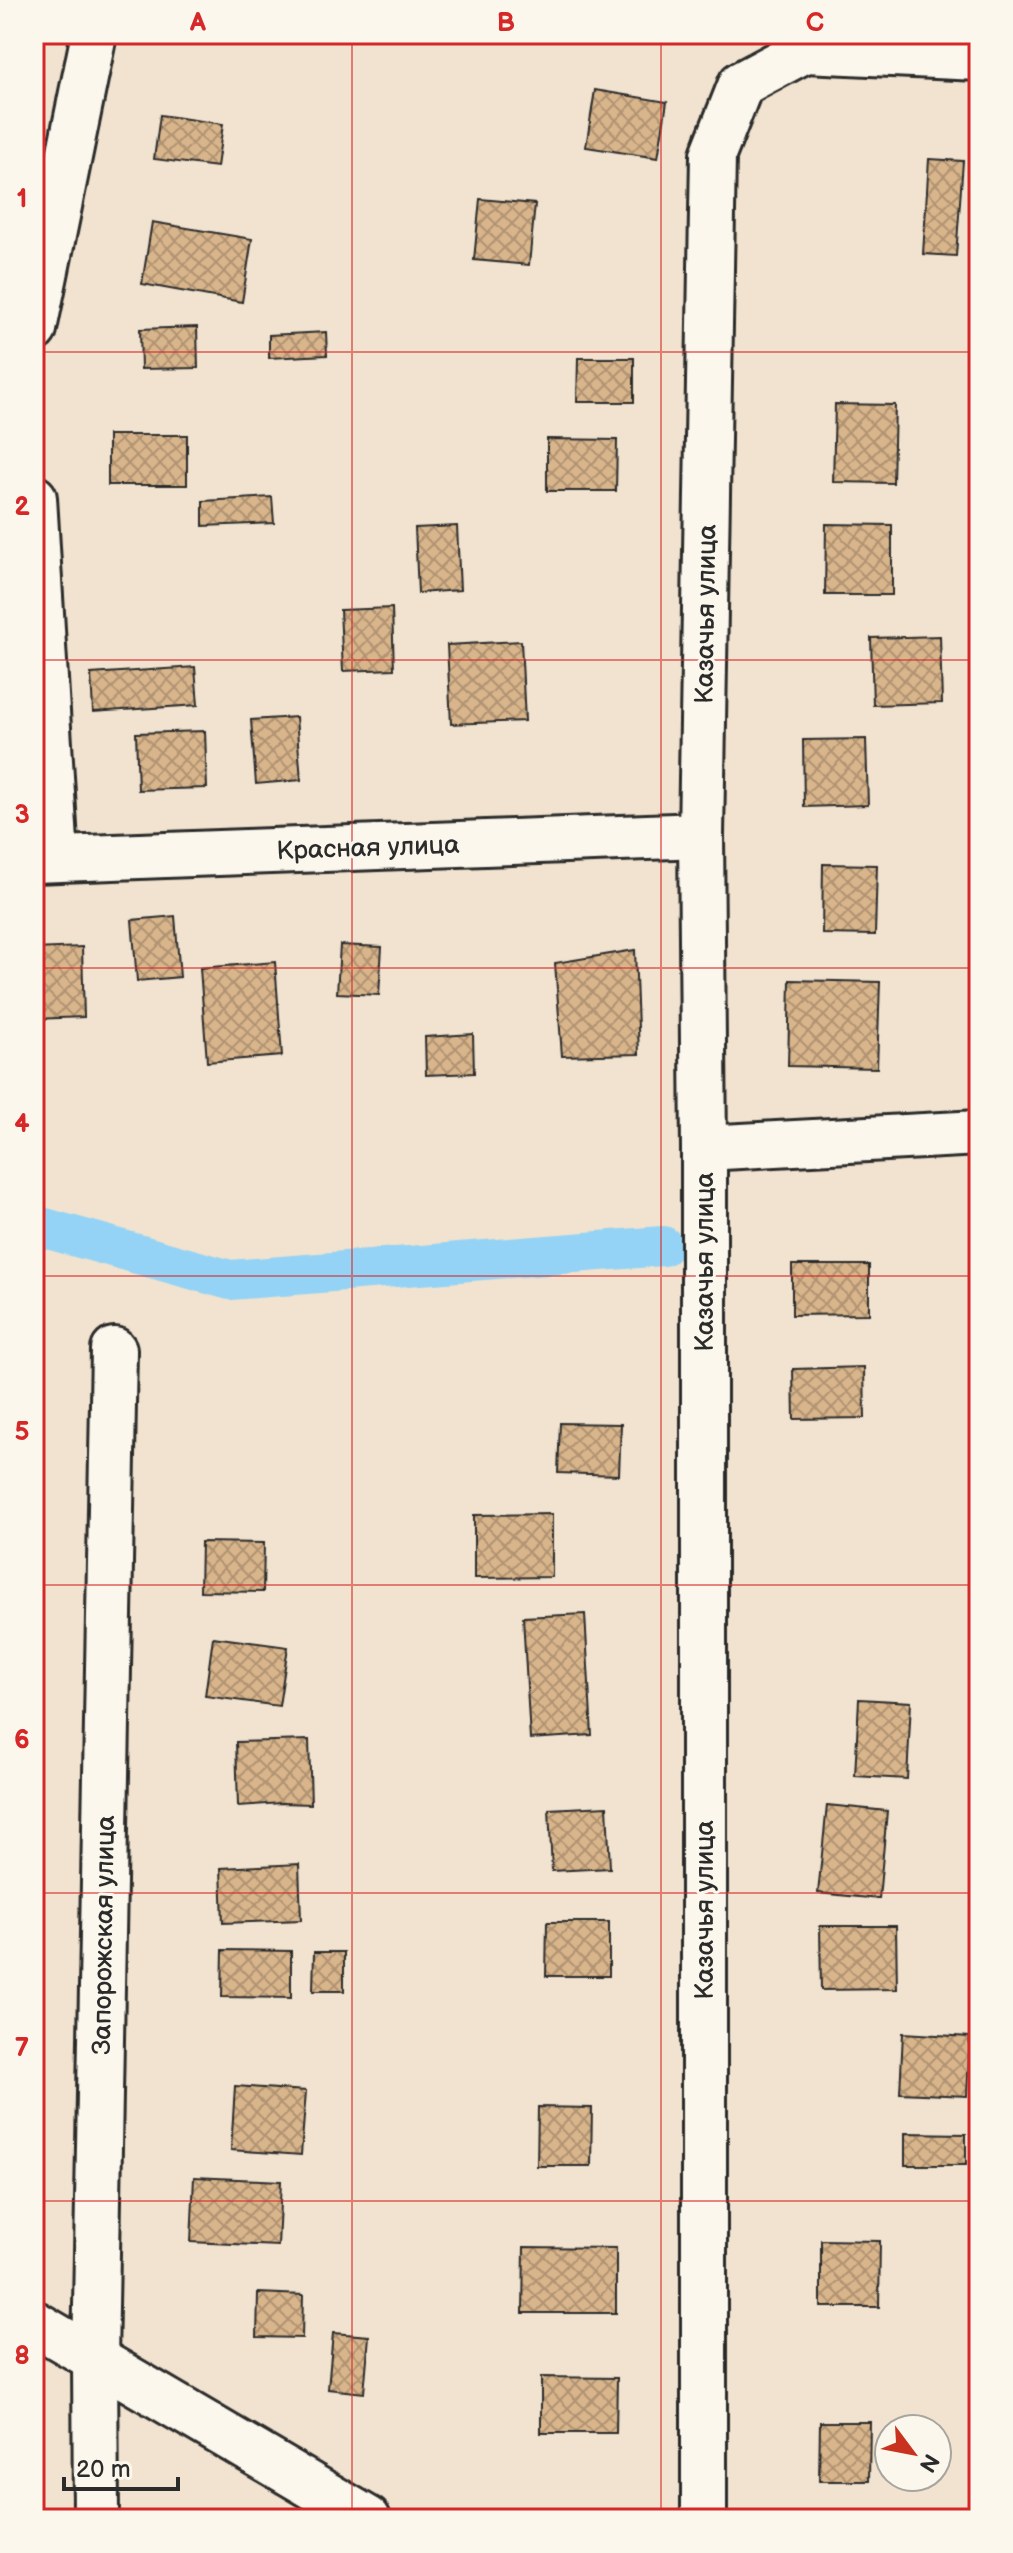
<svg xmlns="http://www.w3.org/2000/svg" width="1013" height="2553" viewBox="0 0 1013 2553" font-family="'Balsamiq Sans',sans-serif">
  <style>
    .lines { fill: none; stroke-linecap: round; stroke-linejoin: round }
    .canal { stroke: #94d3f5; stroke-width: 40 }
    .building { fill: url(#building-cross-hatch); stroke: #2b2b2b; stroke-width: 2 }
    .street-casing { stroke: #2b2b2b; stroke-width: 50 }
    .street { stroke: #fbf7ec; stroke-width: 44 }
    .grid { fill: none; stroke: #d62828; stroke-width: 2; stroke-opacity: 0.55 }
    .labels { text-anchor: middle; stroke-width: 6; stroke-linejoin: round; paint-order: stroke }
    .street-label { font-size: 26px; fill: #2b2b2b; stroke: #fbf7ec }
    .neatline { fill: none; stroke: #d62828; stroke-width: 3 }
    .grid-label { font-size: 26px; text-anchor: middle; font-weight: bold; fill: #d62828 }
  </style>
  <defs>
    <pattern id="building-cross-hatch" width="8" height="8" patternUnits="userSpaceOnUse" patternTransform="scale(2)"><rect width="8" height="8" fill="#d9b58b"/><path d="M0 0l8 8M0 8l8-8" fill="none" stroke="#b09372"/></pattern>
  </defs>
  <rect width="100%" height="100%" fill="#f1e3cf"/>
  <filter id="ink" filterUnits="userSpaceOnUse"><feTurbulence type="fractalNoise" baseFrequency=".0125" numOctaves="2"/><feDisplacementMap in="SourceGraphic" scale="16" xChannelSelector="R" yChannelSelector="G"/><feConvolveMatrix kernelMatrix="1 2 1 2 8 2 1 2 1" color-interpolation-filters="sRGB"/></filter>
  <g filter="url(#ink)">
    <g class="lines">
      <path class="canal" d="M34 1225 230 1280 663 1246"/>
    </g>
    <g class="building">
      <path d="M595 90 667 102 658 158 586 147Z"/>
      <path d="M160 115 223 124 217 167 154 159Z"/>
      <path d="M929 159 963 161 956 256 923 254Z"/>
      <path d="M480 199 535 204 529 265 474 260Z"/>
      <path d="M152 222 252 239 242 302 142 284Z"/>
      <path d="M197 327 198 368 141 369 140 329Z"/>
      <path d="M326 332 327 355 269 358V335Z"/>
      <path d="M578 358H634V402H577Z"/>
      <path d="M835 404 895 405 893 483 833 482Z"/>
      <rect x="108" y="435" width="79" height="50"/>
      <path d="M547 439 617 440 616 491H547Z"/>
      <path d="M272 497 274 523 203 526V501Z"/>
      <path d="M826 524 892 525V595H825Z"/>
      <path d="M457 526 460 590 418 593 415 528Z"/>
      <path d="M392 608 394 669 343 671 340 610Z"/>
      <path d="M940 636 942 703 873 705 871 638Z"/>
      <path d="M521 641 525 721 451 724 447 645Z"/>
      <path d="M195 667 198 705 93 712 91 674Z"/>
      <path d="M296 717 301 780 256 784 251 720Z"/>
      <path d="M205 731 207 788 138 790 136 733Z"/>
      <path d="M866 739 868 805 804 807 803 740Z"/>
      <path d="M823 864 877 865 875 935 822 934Z"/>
      <path d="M175 916 180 977 137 981 132 920Z"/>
      <path d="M340 945 382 947 379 995 337 993Z"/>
      <path d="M82 947 84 1017 34 1019V949Z"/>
      <path d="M635 950 639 1054 562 1056 555 963Z"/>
      <path d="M275 962 282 1056 207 1062 200 968Z"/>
      <path d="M790 980 880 982 877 1068 788 1066Z"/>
      <path d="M473 1034 474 1073 426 1075 425 1037Z"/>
      <path d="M792 1265H869V1314L792 1315Z"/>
      <rect x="34" y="1278" width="3" height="50"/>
      <path d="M864 1367 865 1418 794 1419 793 1369Z"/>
      <path d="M560 1423 621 1424 619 1475 558 1473Z"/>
      <path d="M552 1514V1577L474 1578V1515Z"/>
      <path d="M201 1542 264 1543 263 1592 200 1591Z"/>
      <path d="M585 1614 592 1735 530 1739 523 1617Z"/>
      <path d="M213 1637 288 1647 279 1706 205 1696Z"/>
      <path d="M859 1699 911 1702 907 1779 855 1776Z"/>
      <path d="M309 1740 311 1804 282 1803 238 1806 236 1742Z"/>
      <path d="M827 1805 887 1811 879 1899 818 1893Z"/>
      <path d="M607 1806 610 1868 552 1871 549 1809Z"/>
      <path d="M299 1864 301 1920 223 1923 221 1868Z"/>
      <path d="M547 1922H609V1976H546Z"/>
      <path d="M820 1926H896L897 1989 821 1990Z"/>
      <path d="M223 1950 291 1951V1998L222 1997Z"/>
      <path d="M314 1952H344V1991H313Z"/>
      <path d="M903 2033 970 2037 967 2096 900 2093Z"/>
      <path d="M235 2086 306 2091 301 2155 231 2150Z"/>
      <path d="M538 2107 592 2108 591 2166H537Z"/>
      <path d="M905 2133 966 2134V2165H905Z"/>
      <path d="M194 2177 281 2181 278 2246 191 2242Z"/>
      <path d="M821 2240 880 2241 879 2307H821Z"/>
      <path d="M524 2247 616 2248V2313H523Z"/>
      <path d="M258 2293 303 2295 302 2338 257 2337Z"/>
      <path d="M333 2333 369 2336 364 2393 328 2389Z"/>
      <path d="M541 2377 617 2378 616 2433H541Z"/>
      <path d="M820 2422H870L869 2481H819Z"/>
    </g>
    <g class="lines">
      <defs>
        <g id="street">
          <path d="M805 50 979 58"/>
          <path d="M34 329 94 34"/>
          <path d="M34 498 56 859"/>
          <path d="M34 860 701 835"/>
          <path d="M704 1148 979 1133"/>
          <path d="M34 2323 368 2519"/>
          <path d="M96 2519 95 2359 114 1350"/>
          <path d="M704 2519V1148L701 835 713 155 741 84 805 50"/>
        </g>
      </defs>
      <use href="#street" class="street-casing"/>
      <use href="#street" class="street"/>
    </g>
  </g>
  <path class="grid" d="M352 34V2519M661 34V2519M34 352H979M34 660H979M34 968H979M34 1276H979M34 1585H979M34 1893H979M34 2201H979"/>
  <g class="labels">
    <g class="street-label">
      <text transform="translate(705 614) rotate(-89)" y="9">Казачья улица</text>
      <text transform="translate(368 847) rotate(-2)" y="9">Красная улица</text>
      <text transform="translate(704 1262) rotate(-90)" y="9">Казачья улица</text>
      <text transform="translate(704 1910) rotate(-90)" y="9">Казачья улица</text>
      <text transform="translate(103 1935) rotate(-89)" y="9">Запорожская улица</text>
    </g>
  </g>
  <rect width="1013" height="2553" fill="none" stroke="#fbf7ec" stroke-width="88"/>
  <g transform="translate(913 2453) rotate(122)"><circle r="38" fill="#fbf7ec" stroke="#a8a59f" stroke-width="2"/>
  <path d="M0-6L14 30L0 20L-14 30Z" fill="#c8321e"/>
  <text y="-12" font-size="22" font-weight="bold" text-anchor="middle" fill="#2b2b2b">N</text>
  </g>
  <path d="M64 2477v12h114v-12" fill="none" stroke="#2b2b2b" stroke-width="4"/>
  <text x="76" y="2477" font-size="24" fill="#2b2b2b" stroke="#fbf7ec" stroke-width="6" paint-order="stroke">20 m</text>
  <rect x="44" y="44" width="925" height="2465" class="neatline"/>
  <g class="grid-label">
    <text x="198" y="31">A</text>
    <text x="506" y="31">B</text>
    <text x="815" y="31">C</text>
    <text x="22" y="207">1</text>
    <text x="22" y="515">2</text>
    <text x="22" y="823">3</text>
    <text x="22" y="1132">4</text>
    <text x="22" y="1440">5</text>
    <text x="22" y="1748">6</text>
    <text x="22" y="2056">7</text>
    <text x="22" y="2364">8</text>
  </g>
</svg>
